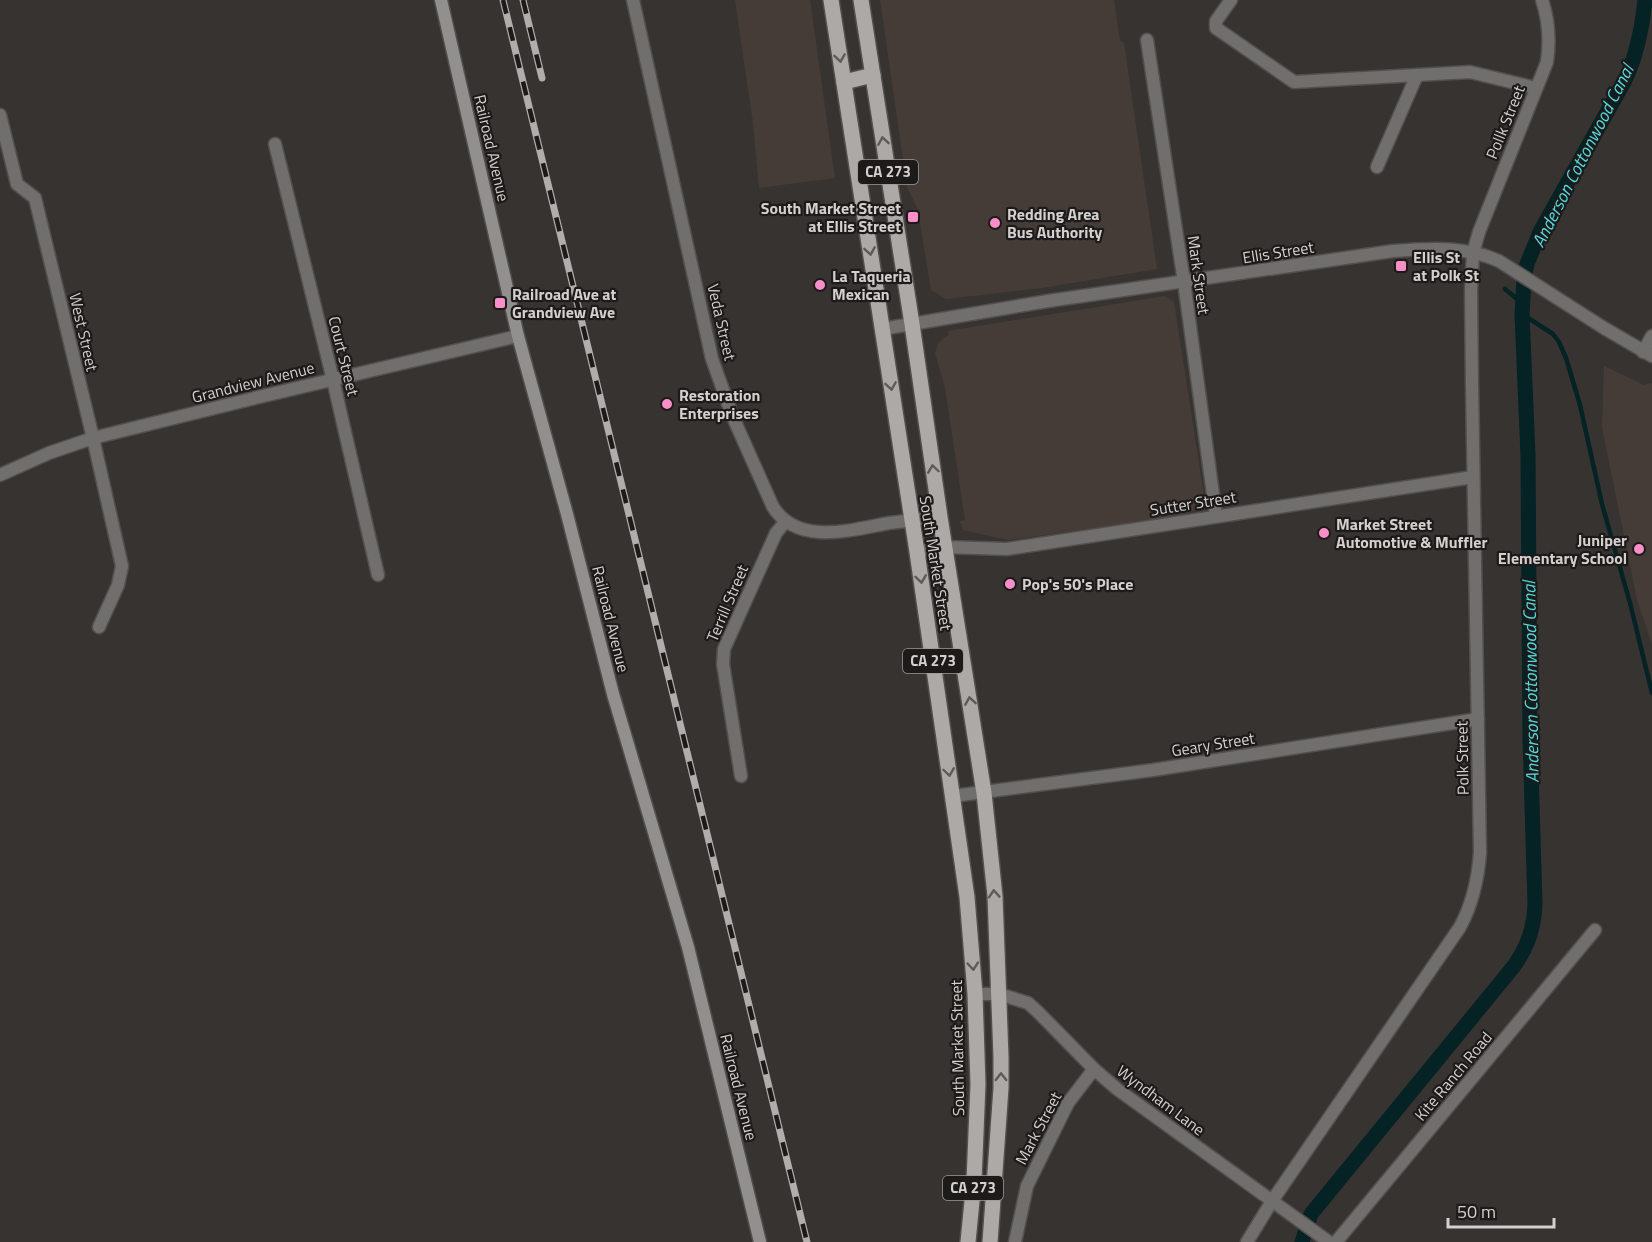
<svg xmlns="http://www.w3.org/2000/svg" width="1652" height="1242" viewBox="0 0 1652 1242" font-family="'Titillium Web',sans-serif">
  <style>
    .built { fill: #463c37 }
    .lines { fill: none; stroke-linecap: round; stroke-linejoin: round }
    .stream { stroke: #052224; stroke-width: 4.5 }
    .canal { stroke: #052224; stroke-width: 15 }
    .minor-casing { stroke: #534f4d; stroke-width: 15 }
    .tertiary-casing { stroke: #534f4d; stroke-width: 15 }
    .secondary-casing { stroke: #534f4d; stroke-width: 15 }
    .primary-casing { stroke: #534f4d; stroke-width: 18 }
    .minor { stroke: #706f6d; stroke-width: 12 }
    .tertiary { stroke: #706f6d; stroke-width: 12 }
    .secondary { stroke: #92908e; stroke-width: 12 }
    .primary { stroke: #aca9a6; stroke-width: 15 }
    .rail-casing { stroke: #b0adac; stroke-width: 7 }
    .rail { stroke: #1d1b1a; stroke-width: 4.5; stroke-dasharray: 14; stroke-linecap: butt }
    .oneway { stroke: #5d5b59 }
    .poi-dot { fill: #f98fc9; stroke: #1d1b1a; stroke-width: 2 }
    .labels { text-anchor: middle; stroke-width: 4.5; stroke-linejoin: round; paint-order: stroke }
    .shield { fill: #1d1b1a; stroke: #9c9a99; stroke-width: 1.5 }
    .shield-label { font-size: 15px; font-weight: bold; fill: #d3d0cf }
    .street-label { font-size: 16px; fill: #d3d0cf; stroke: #1d1b1a }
    .poi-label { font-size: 16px; font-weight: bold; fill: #d3d0cf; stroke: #1d1b1a; text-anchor: start }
    .water-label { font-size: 18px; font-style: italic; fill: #51d9de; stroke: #1d1b1a }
  </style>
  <rect width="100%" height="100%" fill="#373331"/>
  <g class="built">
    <path d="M735 0H810L835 178 759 188 753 123Z"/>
    <path d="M880 0H1114L1120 41 1124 43 1157 269 1042 288 946 299 931 290 918 210 907 187Z"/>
    <path d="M1165 296 1174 302 1204 495 1202 503 1199 508 1188 513 1147 521 1008 540 963 530 960 521 965 520 945 388 935 353 938 344 945 337 949 335 947 331Z"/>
    <path d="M1604 366 1644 385 1652 383V644L1637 600 1602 427Z"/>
  </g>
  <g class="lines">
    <g class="stream">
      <path d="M1505 289 1523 304"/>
      <path d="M1522 314 1553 334 1559 342 1566 358 1580 405 1602 504 1630 603 1652 693"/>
    </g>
    <path class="canal" d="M1302 1242 1311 1214 1514 966C1528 946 1534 928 1535 904L1530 738 1528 455 1522 314 1524 279 1527 264 1540 232 1625 80C1637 55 1642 28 1645 0"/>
    <defs>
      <g id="minor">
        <path d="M633 0 712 359 732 415 773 507C798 546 851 530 889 523 906 521 923 519 940 517"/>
        <path d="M1231 0 1216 21V28L1294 82 1470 72 1536 88"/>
        <path d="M1147 40 1184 282 1216 516"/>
        <path d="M0 115 17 184 35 198 93 438 122 566 118 585 99 627"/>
        <path d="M275 144 333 380 378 575"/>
        <path d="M1377 167 1417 75"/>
        <path d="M1473 253 1479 232 1547 62C1550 41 1549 21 1542 0"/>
        <path d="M882 329 1048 301 1393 251C1429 248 1466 246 1499 261L1604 328 1652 356"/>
        <path d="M1643 352 1652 336"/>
        <path d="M0 475 49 453 93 438 255 398 518 336"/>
        <path d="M917 552 945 547 1007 549 1473 477"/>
        <path d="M741 776 723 664 724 649 776 533 786 521"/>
        <path d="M953 796 1153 770 1478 719"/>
        <path d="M975 994H999L1028 1003 1038 1012 1094 1069 1117 1089 1329 1242"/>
        <path d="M1015 1242 1027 1186 1068 1103 1094 1069"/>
        <path d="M1336 1242 1595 930"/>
      </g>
      <path id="tertiary" d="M1247 1242 1272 1201 1460 927C1473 903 1478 879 1480 853L1472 384 1471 291 1473 253"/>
      <path id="secondary" d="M441 0 518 336 567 514 613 694 688 947 760 1242"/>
      <g id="primary">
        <path d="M831 0 917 552 967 897 975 994 978 1084 974 1181 968 1242"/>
        <path d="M861 0 912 324 940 517 984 793 995 896 1001 1057V1088L990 1242"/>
        <path d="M844 82 873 75"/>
      </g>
    </defs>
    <use href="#minor" class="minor-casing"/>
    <use href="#tertiary" class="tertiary-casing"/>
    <use href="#secondary" class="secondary-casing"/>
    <use href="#primary" class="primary-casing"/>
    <use href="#minor" class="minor"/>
    <use href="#tertiary" class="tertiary"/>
    <use href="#secondary" class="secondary"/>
    <use href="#primary" class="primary"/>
    <defs>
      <g id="rail">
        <path d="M503 0 807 1242"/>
        <path d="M523 0 542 78"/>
      </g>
    </defs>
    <use href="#rail" class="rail-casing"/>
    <use href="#rail" class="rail"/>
  </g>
  <defs><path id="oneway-chevron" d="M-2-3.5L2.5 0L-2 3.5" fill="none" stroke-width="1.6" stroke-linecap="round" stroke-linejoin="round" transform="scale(1.5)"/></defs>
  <g class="oneway">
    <use href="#oneway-chevron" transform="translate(840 58) rotate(81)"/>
    <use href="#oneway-chevron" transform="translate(883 141) rotate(-99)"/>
    <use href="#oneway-chevron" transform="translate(870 251) rotate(81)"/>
    <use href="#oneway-chevron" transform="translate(891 386) rotate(81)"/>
    <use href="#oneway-chevron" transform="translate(933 469) rotate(-98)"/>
    <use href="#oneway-chevron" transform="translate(921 579) rotate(82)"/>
    <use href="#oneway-chevron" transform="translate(970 701) rotate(-99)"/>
    <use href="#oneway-chevron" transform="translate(949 772) rotate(82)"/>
    <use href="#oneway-chevron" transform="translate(994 894) rotate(-94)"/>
    <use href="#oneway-chevron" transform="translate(973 966) rotate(85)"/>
    <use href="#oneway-chevron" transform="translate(1001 1077) rotate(-90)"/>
  </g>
  <g class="poi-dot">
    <rect x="907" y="211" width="12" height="12" rx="3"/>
    <circle cx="995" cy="223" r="6"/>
    <rect x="1395" y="260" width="12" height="12" rx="3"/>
    <circle cx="820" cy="285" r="6"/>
    <rect x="494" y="297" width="12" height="12" rx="3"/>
    <circle cx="667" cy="404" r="6"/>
    <circle cx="1324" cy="533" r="6"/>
    <circle cx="1639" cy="549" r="6"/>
    <circle cx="1010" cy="584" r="6"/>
  </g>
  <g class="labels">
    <g class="shield">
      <rect x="858" y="160" width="60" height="24" rx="4.5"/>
      <rect x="903" y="649" width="60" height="24" rx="4.5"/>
      <rect x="943" y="1176" width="60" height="24" rx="4.5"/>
    </g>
    <g class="shield-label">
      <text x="888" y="177">CA 273</text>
      <text x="933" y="666">CA 273</text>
      <text x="973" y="1193">CA 273</text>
    </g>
    <g class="street-label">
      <text transform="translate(1505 122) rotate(-68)" y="6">Pollk Street</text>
      <text transform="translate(492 148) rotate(77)" y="6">Railroad Avenue</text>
      <text transform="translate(1278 252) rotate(-9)" y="6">Ellis Street</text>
      <text transform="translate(1199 275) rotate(82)" y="6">Mark Street</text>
      <text transform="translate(722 322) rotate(77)" y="6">Veda Street</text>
      <text transform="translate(84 332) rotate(77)" y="6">West Street</text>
      <text transform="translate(344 356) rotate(76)" y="6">Court Street</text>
      <text transform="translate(253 382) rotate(-14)" y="6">Grandview Avenue</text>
      <text transform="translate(1193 503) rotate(-9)" y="6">Sutter Street</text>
      <text transform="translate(936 563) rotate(81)" y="6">South Market Street</text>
      <text transform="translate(727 603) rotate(-67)" y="6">Terrill Street</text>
      <text transform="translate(611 619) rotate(76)" y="6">Railroad Avenue</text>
      <text transform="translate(1213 744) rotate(-9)" y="6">Geary Street</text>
      <text transform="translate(1462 758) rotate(-91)" y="6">Polk Street</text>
      <text transform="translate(957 1048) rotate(-91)" y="6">South Market Street</text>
      <text transform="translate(1453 1076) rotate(-50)" y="6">Kite Ranch Road</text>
      <text transform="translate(739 1087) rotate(76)" y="6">Railroad Avenue</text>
      <text transform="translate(1161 1100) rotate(37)" y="6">Wyndham Lane</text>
      <text transform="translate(1038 1128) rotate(-62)" y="6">Mark Street</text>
    </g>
    <g class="poi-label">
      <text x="901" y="214" text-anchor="end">South Market Street<tspan x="901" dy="18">at Ellis Street</tspan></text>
      <text x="1007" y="220">Redding Area<tspan x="1007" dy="18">Bus Authority</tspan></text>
      <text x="1413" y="263">Ellis St<tspan x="1413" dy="18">at Polk St</tspan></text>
      <text x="832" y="282">La Taqueria<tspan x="832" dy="18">Mexican</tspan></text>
      <text x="512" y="300">Railroad Ave at<tspan x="512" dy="18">Grandview Ave</tspan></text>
      <text x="679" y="401">Restoration<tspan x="679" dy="18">Enterprises</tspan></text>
      <text x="1336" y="530">Market Street<tspan x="1336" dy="18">Automotive &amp; Muffler</tspan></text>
      <text x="1627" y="546" text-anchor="end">Juniper<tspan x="1627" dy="18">Elementary School</tspan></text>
      <text x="1022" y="590">Pop's 50's Place</text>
    </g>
    <g class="water-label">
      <text transform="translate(1583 156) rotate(-63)" y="6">Anderson Cottonwood Canal</text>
      <text transform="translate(1531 682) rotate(-91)" y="6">Anderson Cottonwood Canal</text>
    </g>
  </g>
  <path d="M1448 1218v9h106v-9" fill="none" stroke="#d3d0cf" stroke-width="3"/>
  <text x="1457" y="1218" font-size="18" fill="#d3d0cf" stroke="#1d1b1a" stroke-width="4.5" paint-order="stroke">50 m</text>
</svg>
